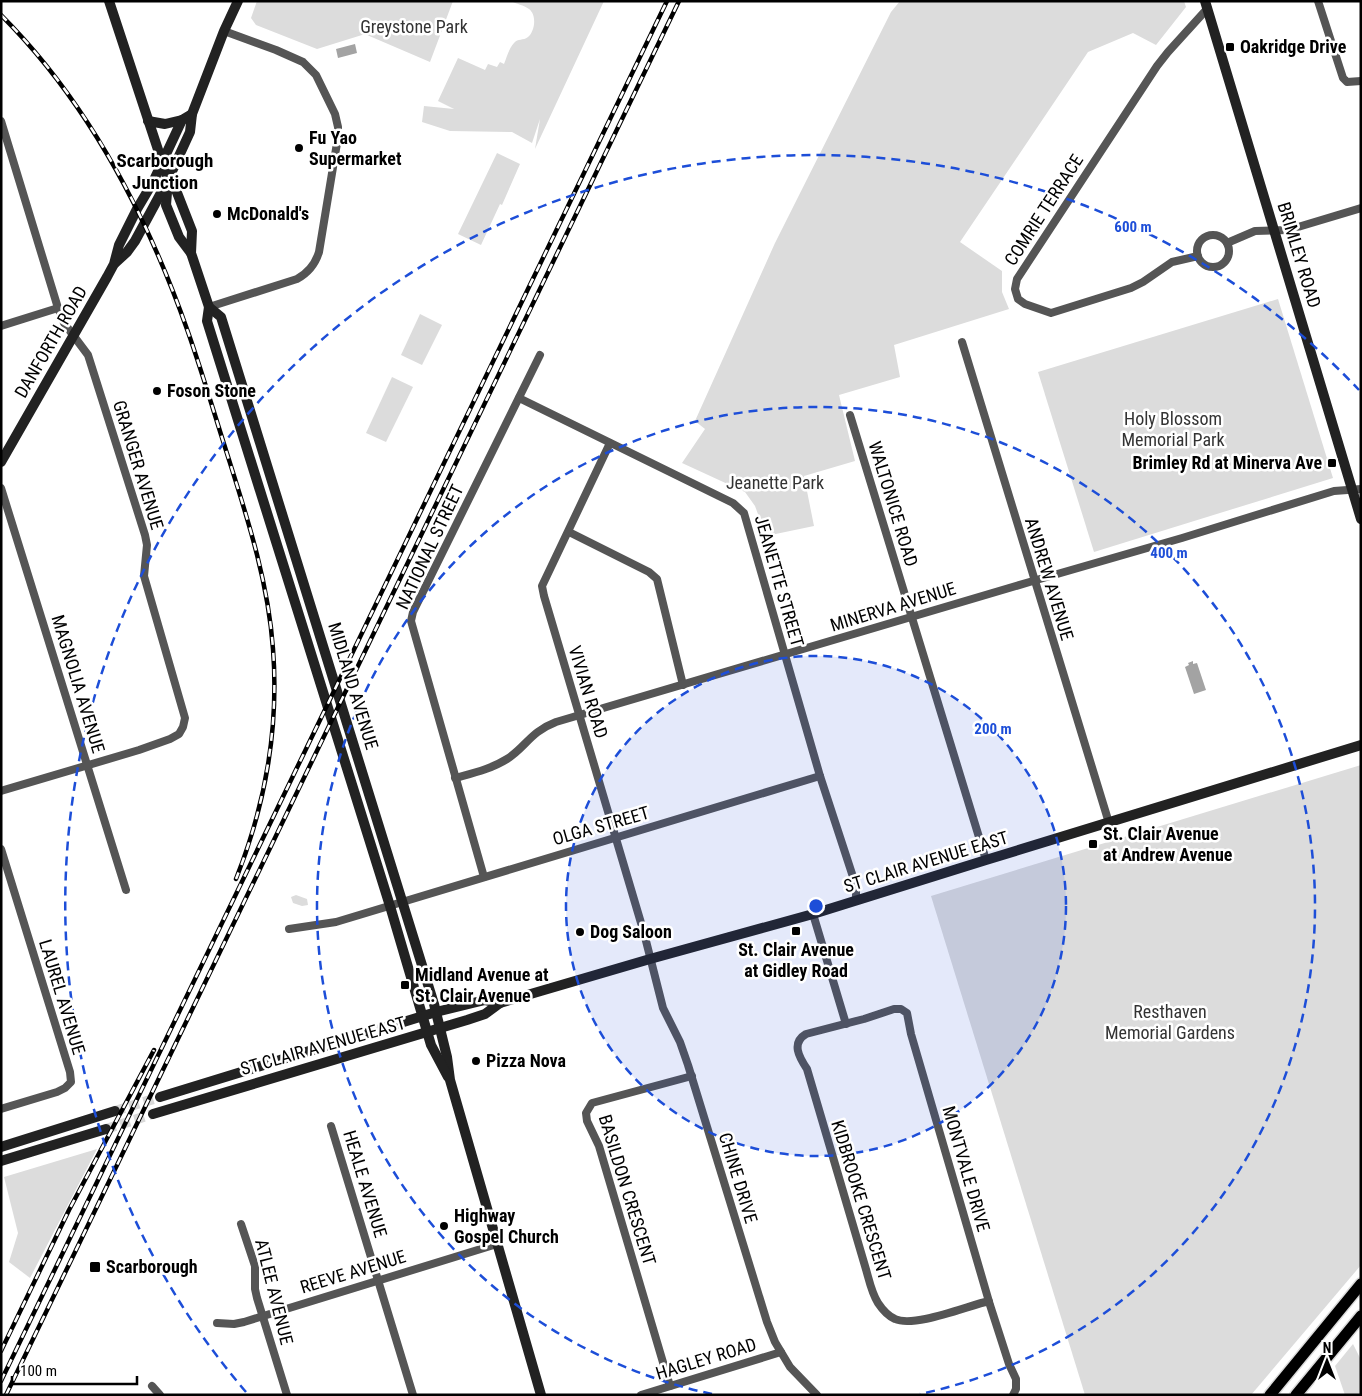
<svg xmlns="http://www.w3.org/2000/svg" width="1362" height="1396" viewBox="0 0 1362 1396" font-family="'Roboto Condensed',sans-serif">
  <style>
    .green { fill: #dcdcdc }
    .water { fill: #a3a3a3 }
    .lines { fill: none; stroke-linecap: round; stroke-linejoin: round }
    .secondary-tunnel { stroke: #d9d9d9; stroke-width: 10; stroke-dasharray: 10 5; stroke-linecap: butt }
    .primary-casing { stroke: #dbdbdb; stroke-width: 14 }
    .minor { stroke: #555; stroke-width: 8 }
    .secondary { stroke: #222; stroke-width: 10 }
    .primary { stroke: #000; stroke-width: 11 }
    .rail-casing { stroke: #000; stroke-width: 4.5 }
    .rail { stroke: #fff; stroke-width: 2.5; stroke-dasharray: 8; stroke-linecap: butt }
    .ring { fill: none; stroke: #1d4ed8; stroke-width: 2.5; stroke-dasharray: 9 6 }
    .poi-dot { fill: #000; stroke: #fff; stroke-width: 2 }
    .labels { text-anchor: middle; stroke-width: 5; stroke-linejoin: round; paint-order: stroke }
    .park-label { font-size: 18px; fill: #333; stroke: #fff }
    .poi-label { font-size: 18px; font-weight: bold; fill: #000; stroke: #fff; text-anchor: start }
    .street-label { font-size: 18px; fill: #000; stroke: #fff }
    .neighbourhood-label { font-size: 19px; font-weight: bold; fill: #000; stroke: #fff }
    .centre { fill: #1d4ed8; stroke: #fff; stroke-width: 2.5 }
    .ring-label { font-size: 15px; text-anchor: middle; font-weight: bold; fill: #1d4ed8; stroke: #fff; stroke-width: 5; stroke-linejoin: round; paint-order: stroke }
  </style>
  <rect width="100%" height="100%" fill="#fff"/>
  <g class="green">
    <path d="M257 1H453L430 62 367 35H362L317 49 256 25 251 18Z"/>
    <path d="M511 1H604L535 149 540 119 532 143 512 132 450 131 422 122 424 106 454 109 438 101 458 58 485 70 488 64 497 67 500 62 504 64C507 57 509 48 514 43 518 38 523 41 528 37 535 31 537 15 529 9 524 5 516 4 511 1Z"/>
    <path d="M900 1H1184L1186 7 1156 45 1133 33 1088 52 960 242 1002 271V292L1009 309 894 345 900 377 839 395 855 461 804 476 814 526 766 536 755 506 745 492 682 463 705 429 695 421 775 243 891 12Z"/>
    <path d="M497 153 520 164 502 205 500 204 481 245 458 234Z"/>
    <path d="M1278 299 1333 478 1094 552 1038 372Z"/>
    <path d="M420 314 442 325 422 365 401 355Z"/>
    <path d="M392 377 413 387 386 442 366 433Z"/>
    <path d="M1361 765V1265L1251 1395H1085L931 896Z"/>
    <path d="M296 895 307 899 308 905 302 906 293 903 291 897Z"/>
    <path d="M97 1149 30 1278 9 1262 18 1233 4 1177Z"/>
    <path d="M1353 1344 1361 1360V1395H1345L1335 1366Z"/>
  </g>
  <g class="water">
    <path d="M355 44 357 53 338 58 336 49Z"/>
    <path d="M1193 661V664L1197 663 1206 690 1194 694 1185 667 1189 665 1188 663Z"/>
  </g>
  <g class="lines">
    <g class="secondary-tunnel">
      <path d="M115 1111 160 1097"/>
      <path d="M106 1129 153 1114"/>
    </g>
    <defs>
      <g id="primary">
        <path d="M1270 1395 1361 1284"/>
        <path d="M1296 1395 1361 1316"/>
      </g>
    </defs>
    <use href="#primary" class="primary-casing"/>
    <g class="minor">
      <path d="M1318 1 1343 78 1347 82 1361 81"/>
      <path d="M1 121 58 308 64 323 88 355 145 535 147 545 144 576 185 718 183 727 179 734 170 739 139 750 1 791"/>
      <circle cx="1213" cy="251" r="16"/>
      <path d="M1227 243 1255 231 1288 230 1361 208"/>
      <path d="M1198 256 1172 262 1143 282 1131 288 1051 313 1025 304 1018 299 1015 289 1017 279 1157 66 1168 52 1207 9"/>
      <path d="M209 307 297 279C308 273 315 265 319 252L338 137V127L335 114 316 75 303 62 276 50 224 31"/>
      <path d="M1 326 58 308"/>
      <path d="M962 342 1109 823"/>
      <path d="M519 398 733 503 744 513 820 776 856 886V901"/>
      <path d="M850 415 986 860"/>
      <path d="M610 443 542 586 544 596 644 933 663 1008 680 1042 688 1065 767 1322 775 1342 790 1367 817 1395"/>
      <path d="M1 488 126 890"/>
      <path d="M569 532 649 572 657 579 683 685"/>
      <path d="M455 778C473 773 491 769 507 759 526 747 530 732 556 722L1033 581 1182 538 1334 491 1361 489"/>
      <path d="M1 849 70 1072 71 1082 65 1088 57 1092 1 1109"/>
      <path d="M484 877 411 621 413 612 540 355"/>
      <path d="M813 914 846 1024"/>
      <path d="M289 929 336 922 820 776"/>
      <path d="M331 1126 413 1395"/>
      <path d="M241 1224 255 1266V1289L257 1298 287 1395"/>
      <path d="M989 1301C967 1306 914 1328 895 1319 888 1316 882 1309 878 1303 871 1292 869 1279 865 1266L807 1069C799 1057 791 1043 806 1034L864 1019 894 1009H901L907 1013 911 1034 990 1305 1009 1364 1016 1379V1389L1013 1395"/>
      <path d="M217 1323 234 1324 244 1322 497 1244"/>
      <path d="M152 1386 160 1395"/>
      <path d="M670 1386 599 1146 587 1121 586 1113 592 1103 692 1076"/>
      <path d="M641 1395 781 1352"/>
    </g>
    <g class="secondary">
      <path d="M109 1 168 180 166 205 179 237 191 253 209 307 221 317 434 1004 447 1057 450 1080 541 1395"/>
      <path d="M1205 1 1361 519"/>
      <path d="M148 121 165 124 182 120"/>
      <path d="M168 180 176 190 192 231 191 253"/>
      <path d="M115 263 127 252 135 241 168 180 190 132 192 114 224 31 238 1"/>
      <path d="M209 307 207 321 390 906 431 1045 448 1077"/>
      <path d="M1 462 107 277 114 264 119 245 137 209 153 182 182 120 192 114"/>
      <path d="M160 1097 436 1012 485 1000 500 1003"/>
      <path d="M153 1114 467 1020 485 1014 500 1003 650 959 813 914 986 860 1361 745"/>
      <path d="M1 1147 115 1111"/>
      <path d="M1 1161 106 1129"/>
    </g>
    <use href="#primary" class="primary"/>
    <defs>
      <g id="rail">
        <path d="M1 15C89 103 147 215 188 332 201 369 212 406 224 444 245 511 268 578 273 649 279 727 265 806 236 879"/>
        <path d="M1 1351 69 1210 154 1050"/>
        <path d="M1 1381 667 1"/>
        <path d="M6 1395 679 1"/>
      </g>
    </defs>
    <use href="#rail" class="rail-casing"/>
    <use href="#rail" class="rail"/>
  </g>
  <circle cx="816" cy="906" r="250" fill="#1d4ed8" fill-opacity=".12"/>
  <g class="ring">
    <circle cx="816" cy="906" r="250"/>
    <path d="M712 1394A499 499 0 1 1 920 1394"/>
    <path d="M246 1392A749 749 0 0 1 1359 390"/>
  </g>
  <g class="poi-dot">
    <rect x="1225" y="42" width="10" height="10" rx="2.5"/>
    <circle cx="299" cy="148" r="5"/>
    <circle cx="217" cy="214" r="5"/>
    <circle cx="157" cy="391" r="5"/>
    <rect x="1327" y="458" width="10" height="10" rx="2.5"/>
    <rect x="1088" y="839" width="10" height="10" rx="2.5"/>
    <rect x="791" y="926" width="10" height="10" rx="2.5"/>
    <circle cx="580" cy="932" r="5"/>
    <rect x="400" y="980" width="10" height="10" rx="2.5"/>
    <circle cx="476" cy="1061" r="5"/>
    <circle cx="444" cy="1226" r="5"/>
    <rect x="89" y="1261" width="12" height="12" rx="2.5"/>
  </g>
  <g class="labels">
    <g class="park-label">
      <text x="414" y="33">Greystone Park</text>
      <text x="1173" y="425">Holy Blossom<tspan x="1173" dy="21">Memorial Park</tspan></text>
      <text x="775" y="489">Jeanette Park</text>
      <text x="1170" y="1018">Resthaven<tspan x="1170" dy="21">Memorial Gardens</tspan></text>
    </g>
    <g class="poi-label">
      <text x="1240" y="53">Oakridge Drive</text>
      <text x="309" y="144">Fu Yao<tspan x="309" dy="21">Supermarket</tspan></text>
      <text x="227" y="220">McDonald's</text>
      <text x="167" y="397">Foson Stone</text>
      <text x="1322" y="469" text-anchor="end">Brimley Rd at Minerva Ave</text>
      <text x="1103" y="840">St. Clair Avenue<tspan x="1103" dy="21">at Andrew Avenue</tspan></text>
      <text x="590" y="938">Dog Saloon</text>
      <text x="796" y="956" text-anchor="middle">St. Clair Avenue<tspan x="796" dy="21">at Gidley Road</tspan></text>
      <text x="415" y="981">Midland Avenue at<tspan x="415" dy="21">St. Clair Avenue</tspan></text>
      <text x="486" y="1067">Pizza Nova</text>
      <text x="454" y="1222">Highway<tspan x="454" dy="21">Gospel Church</tspan></text>
      <text x="106" y="1273">Scarborough</text>
    </g>
    <g class="street-label">
      <text transform="translate(1044 210) rotate(-57)" y="6">COMRIE TERRACE</text>
      <text transform="translate(1299 255) rotate(73)" y="6">BRIMLEY ROAD</text>
      <text transform="translate(51 342) rotate(-60)" y="6">DANFORTH ROAD</text>
      <text transform="translate(138 465) rotate(73)" y="6">GRANGER AVENUE</text>
      <text transform="translate(893 504) rotate(73)" y="6">WALTONICE ROAD</text>
      <text transform="translate(430 547) rotate(-65)" y="6">NATIONAL STREET</text>
      <text transform="translate(1049 579) rotate(73)" y="6">ANDREW AVENUE</text>
      <text transform="translate(779 581) rotate(74)" y="6">JEANETTE STREET</text>
      <text transform="translate(893 607) rotate(-17)" y="6">MINERVA AVENUE</text>
      <text transform="translate(78 684) rotate(73)" y="6">MAGNOLIA AVENUE</text>
      <text transform="translate(353 686) rotate(73)" y="6">MIDLAND AVENUE</text>
      <text transform="translate(588 692) rotate(73)" y="6">VIVIAN ROAD</text>
      <text transform="translate(601 826) rotate(-16)" y="6">OLGA STREET</text>
      <text transform="translate(926 862) rotate(-17)" y="6">ST CLAIR AVENUE EAST</text>
      <text transform="translate(62 997) rotate(73)" y="6">LAUREL AVENUE</text>
      <text transform="translate(323 1046) rotate(-16)" y="6">ST CLAIR AVENUE EAST</text>
      <text transform="translate(966 1169) rotate(74)" y="6">MONTVALE DRIVE</text>
      <text transform="translate(738 1178) rotate(73)" y="6">CHINE DRIVE</text>
      <text transform="translate(365 1184) rotate(73)" y="6">HEALE AVENUE</text>
      <text transform="translate(627 1190) rotate(73)" y="6">BASILDON CRESCENT</text>
      <text transform="translate(861 1200) rotate(73)" y="6">KIDBROOKE CRESCENT</text>
      <text transform="translate(353 1272) rotate(-17)" y="6">REEVE AVENUE</text>
      <text transform="translate(274 1292) rotate(76)" y="6">ATLEE AVENUE</text>
      <text transform="translate(706 1359) rotate(-17)" y="6">HAGLEY ROAD</text>
    </g>
    <g class="neighbourhood-label">
      <text x="165" y="167">Scarborough<tspan x="165" dy="22">Junction</tspan></text>
    </g>
  </g>
  <circle cx="816" cy="906" r="8" class="centre"/>
  <g class="ring-label">
    <text x="1133" y="232">600 m</text>
    <text x="1169" y="558">400 m</text>
    <text x="993" y="734">200 m</text>
  </g>
  <rect width="1362" height="1396" fill="none" stroke="#000000" stroke-width="5"/>
  <g transform="translate(1327 1361)" stroke="#ffffff" stroke-width="4" paint-order="stroke">
  <path d="M0-4L9 19L0 12L-9 19Z" fill="#000000"/>
  <text y="-8" font-size="14" font-weight="bold" text-anchor="middle" fill="#000000">N</text>
  </g>
  <path d="M12 1376v8h125v-8" fill="none" stroke="#000000" stroke-width="2.5"/>
  <text x="20" y="1376" font-size="15" fill="#000000" stroke="#ffffff" stroke-width="4" paint-order="stroke">100 m</text>
</svg>
